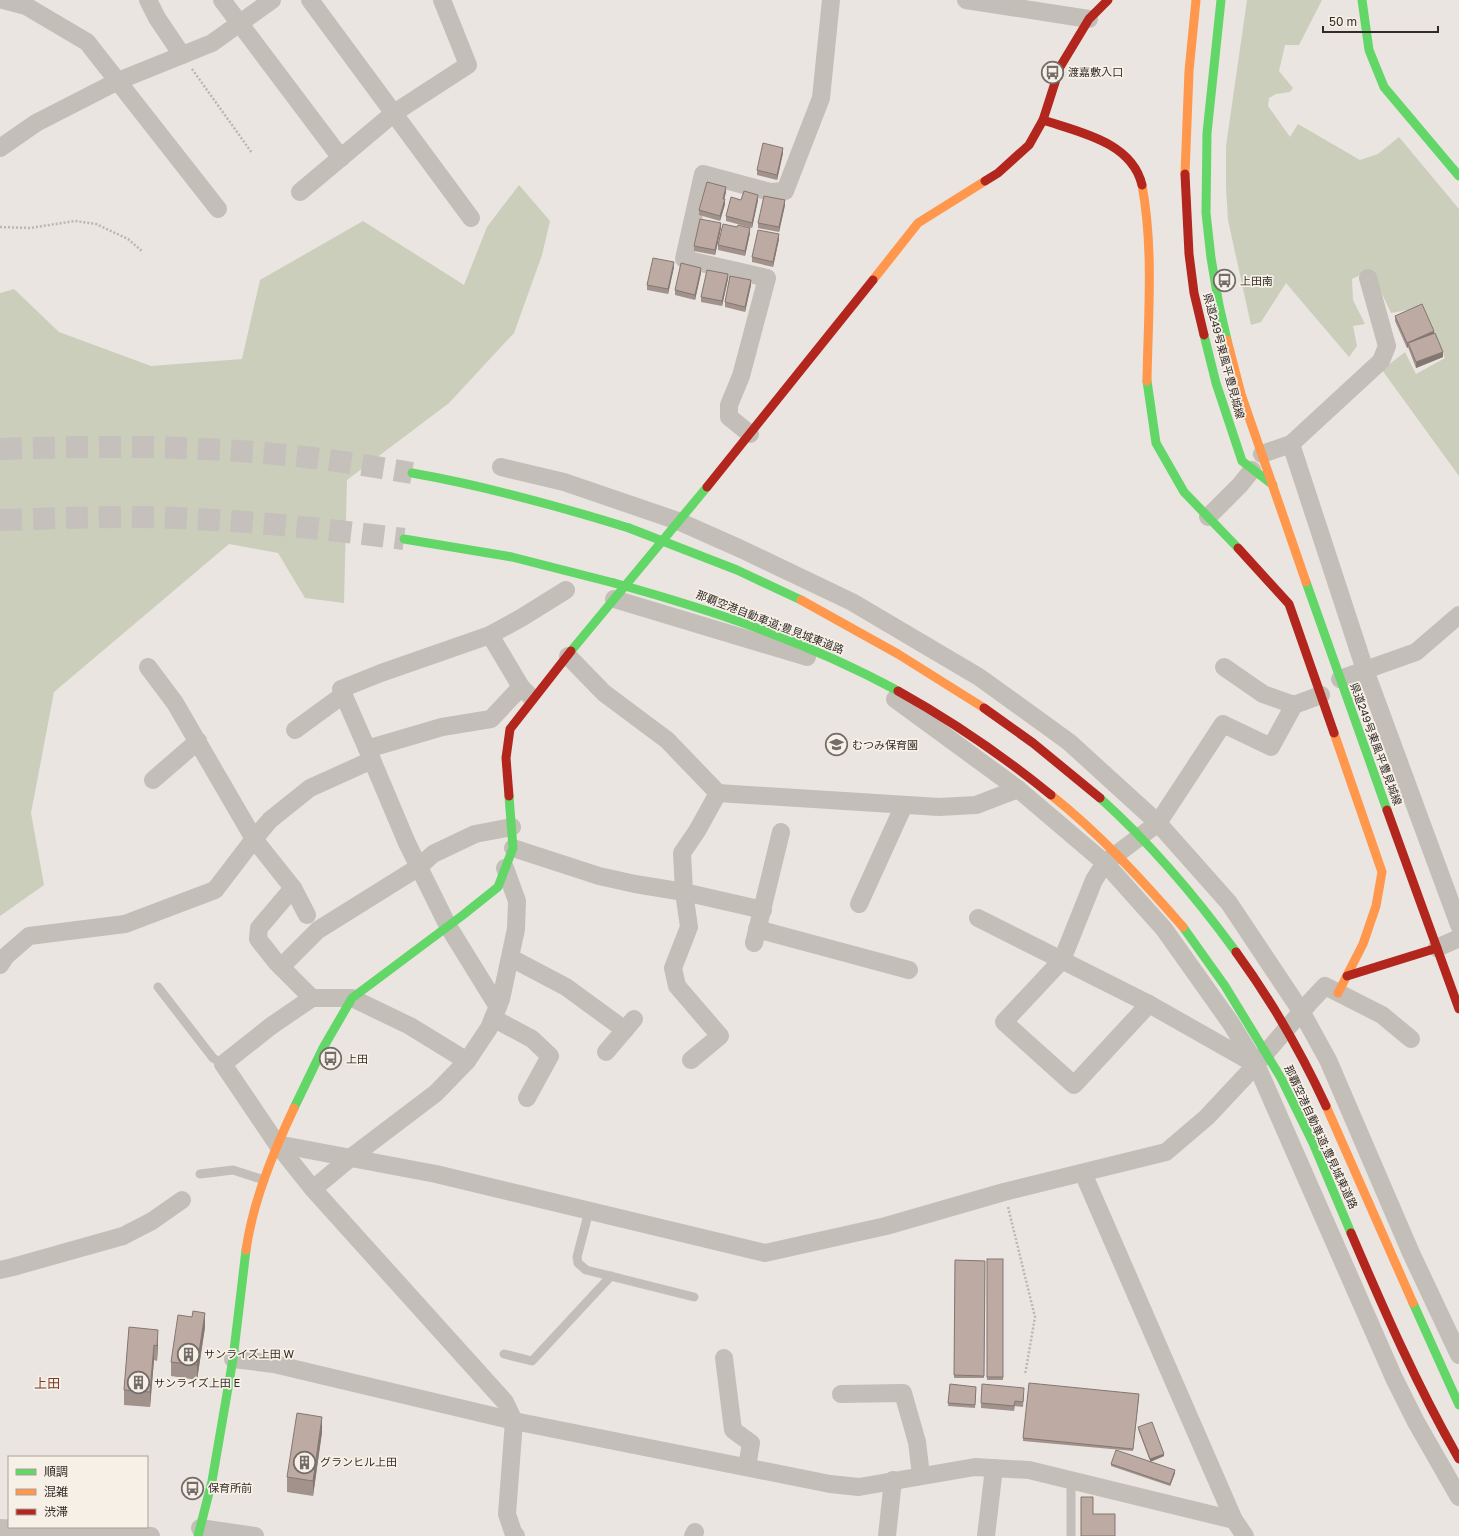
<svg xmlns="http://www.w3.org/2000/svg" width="1459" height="1536" viewBox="0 0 1459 1536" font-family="'Golos Text','Noto Sans JP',sans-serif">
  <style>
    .green { fill: #cbcebb }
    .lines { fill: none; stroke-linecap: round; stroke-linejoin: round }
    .highway-tunnel { stroke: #c5c0bb; stroke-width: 22; stroke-dasharray: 22 11; stroke-linecap: butt }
    .path { stroke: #bcb6b2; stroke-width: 2.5; stroke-dasharray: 2 2; stroke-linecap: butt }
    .lane { stroke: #c4beb9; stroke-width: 9 }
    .street { stroke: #c4beb9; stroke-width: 18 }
    .fast { stroke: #63d668; stroke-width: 9 }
    .slow { stroke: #ff974d; stroke-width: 9 }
    .jam { stroke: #b3261e; stroke-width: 9 }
    .fast-bridge { stroke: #63d668; stroke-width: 9 }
    .slow-bridge { stroke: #ff974d; stroke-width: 9 }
    .jam-bridge { stroke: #b3261e; stroke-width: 9 }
    .wall { fill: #a2928c }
    .shaded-wall { fill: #847772 }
    .building { fill: #bcaaa3; stroke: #847772 }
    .labels { text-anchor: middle; stroke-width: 3.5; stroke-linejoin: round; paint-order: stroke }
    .poi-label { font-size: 11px; fill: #332b28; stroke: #f7f0e7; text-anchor: start }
    .street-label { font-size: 11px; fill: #332b28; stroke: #f7f0e7 }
    .quarter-label { font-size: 13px; fill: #7a3c29; stroke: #f7f0e7 }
  </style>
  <rect width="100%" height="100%" fill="#eae5e0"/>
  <g class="green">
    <path d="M1247 0H1322L1299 45H1285L1279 71 1293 88 1290 92 1276 94 1269 98 1268 106 1290 137 1298 124 1360 160 1378 154 1399 137 1459 209V476L1382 370 1405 352 1416 374 1445 358 1423 307 1391 313 1371 270 1352 279 1353 300 1365 324 1353 326 1357 346 1349 357 1286 283 1261 322 1251 325 1228 220 1226 187V146Z"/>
    <path d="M519 185 550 221 542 255 514 333 449 403 347 480 344 603 305 598 278 553 229 544 54 692 31 813 44 885 0 916V293L14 289 59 332 151 366 242 359 260 280 363 221 464 285 487 227Z"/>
  </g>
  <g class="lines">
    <g class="highway-tunnel">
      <path d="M0 449C95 446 191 445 286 455 328 459 370 466 412 473"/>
      <path d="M0 520C42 519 83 517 125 517 218 517 311 527 404 539"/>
    </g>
    <g class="path">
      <path d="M192 69 252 153"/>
      <path d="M0 227 30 228 75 221 96 224 128 239 143 252"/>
      <path d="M1008 1207 1035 1317 1025 1375"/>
    </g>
    <g class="lane">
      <path d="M158 987 213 1058 223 1064"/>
      <path d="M200 1174 233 1170 264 1180"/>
      <path d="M589 1211 577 1257 578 1263 586 1270 694 1297"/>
      <path d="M504 1354 532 1361 611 1276"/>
      <path d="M1071 1480V1536"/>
    </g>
    <g class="street">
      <path d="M3 0 26 6 87 42 218 209"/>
      <path d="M148 0 157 18 182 55"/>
      <path d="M222 0 341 158"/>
      <path d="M310 0 471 218"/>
      <path d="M966 0 1089 19"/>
      <path d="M0 148 36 123 118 81 212 43 272 0"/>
      <path d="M300 192 394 113 468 65 442 0"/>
      <path d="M750 434 729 417V405L741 376 767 278 684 259 703 174 770 192 785 191 821 98 831 0"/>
      <path d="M1291 444 1365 670 1459 925"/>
      <path d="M1262 454 1291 444 1381 361 1387 346 1368 278"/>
      <path d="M501 467 564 482 678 521 741 549 852 602 979 677 1069 742 1158 823 1229 903 1301 1011 1328 1060 1411 1253 1459 1355"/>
      <path d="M1208 517 1240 485 1252 470"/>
      <path d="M614 599 807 657"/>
      <path d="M490 635 521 687 530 696"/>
      <path d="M568 656 604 693 667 740 718 793 939 807 976 805 1018 789"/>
      <path d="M148 667 175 703 254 839 293 888 307 915"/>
      <path d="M1224 667 1263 694 1294 705"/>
      <path d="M1340 679 1416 652 1459 615"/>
      <path d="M895 699 1018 789 1105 863 1164 929 1230 1022 1256 1064 1394 1378 1416 1422 1459 1497"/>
      <path d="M295 730 343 695"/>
      <path d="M367 749 442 727 491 719 521 687"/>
      <path d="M372 760 341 689 381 673 490 635 521 618 566 590"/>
      <path d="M153 780 198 741"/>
      <path d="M513 848 599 876 635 884 684 892 763 910"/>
      <path d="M293 888 259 928 258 939 277 963 312 998"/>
      <path d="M859 904 904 805"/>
      <path d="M978 918 1149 1004 1253 1063"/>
      <path d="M757 929 909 970"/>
      <path d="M754 943 781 832"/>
      <path d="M1437 948 1459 938"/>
      <path d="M511 958 566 987 625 1030"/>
      <path d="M0 965 6 956 29 936 125 924 215 890 254 839 270 820 310 788 372 760 407 843 448 926 498 1007"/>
      <path d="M281 967 318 930 419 867 433 854 475 834 512 827"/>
      <path d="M1149 1004 1074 1085 1004 1022 1062 960 1094 880 1105 863 1158 823 1223 724 1271 747 1294 705 1321 695"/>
      <path d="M493 1018 532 1039 550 1056 527 1098"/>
      <path d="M606 1052 634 1019"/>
      <path d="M691 1060 720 1036 677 986 673 968 689 927 684 892 682 853 697 831 718 793"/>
      <path d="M467 1061 410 1026 352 998H312L271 1026 223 1064 277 1144 313 1189 505 1402 514 1421 507 1514 513 1532 516 1536"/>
      <path d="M277 1144 436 1174 765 1253 886 1226 1004 1192 1166 1152 1207 1117 1251 1070 1309 1003 1325 986 1382 1015 1411 1039"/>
      <path d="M1083 1173 1234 1520 1245 1536"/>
      <path d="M313 1189 349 1159 436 1093 467 1061 489 1028 501 999 516 929 517 901 505 868"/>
      <path d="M0 1270 13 1267 123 1236 152 1221 182 1200"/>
      <path d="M724 1358 733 1430 751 1443 747 1467"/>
      <path d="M233 1359 274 1364 514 1421 830 1484 859 1487 975 1467 1029 1470 1234 1520"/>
      <path d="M841 1394 903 1393 917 1442 921 1475"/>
      <path d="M0 1528 151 1536"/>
      <path d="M200 1528 255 1536"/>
      <path d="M693 1536 695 1532"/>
      <path d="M887 1536 893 1480"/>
      <path d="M986 1536 994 1468"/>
    </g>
    <g class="fast">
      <path d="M1221 0 1207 133 1206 213 1211 258 1219 305 1227 340"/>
      <path d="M1362 0 1369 50 1384 87 1459 176"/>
      <path d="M1204 335 1216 383 1242 461 1273 485"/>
      <path d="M1147 381 1156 443 1184 492 1238 548"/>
      <path d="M412 473C486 486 558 506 629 528"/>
      <path d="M404 539 512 557 614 583"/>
      <path d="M1306 582 1387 810"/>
      <path d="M571 651 707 487"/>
      <path d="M294 1108 323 1048 352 998 463 915 498 887 513 848 509 796"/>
      <path d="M198 1536 212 1481 233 1359 246 1250"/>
    </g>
    <g class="slow">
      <path d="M1185 174 1189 71 1196 0"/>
      <path d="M1142 185C1154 250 1148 316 1147 381"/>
      <path d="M873 280 918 223 985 181"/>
      <path d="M1227 340 1241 394 1306 582"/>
      <path d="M1334 733 1382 872 1376 906 1363 944 1338 993"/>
      <path d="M246 1250C253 1201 273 1153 294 1108"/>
    </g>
    <g class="jam">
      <path d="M1043 120C1079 132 1132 142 1142 185"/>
      <path d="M1185 174 1189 254 1194 293 1204 335"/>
      <path d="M985 181 998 173 1029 145 1043 120 1060 67 1089 19 1108 0"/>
      <path d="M707 487 873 280"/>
      <path d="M1238 548 1289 604 1334 733"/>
      <path d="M509 796 506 758 510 729 571 651"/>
      <path d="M1387 810 1459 1009"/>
      <path d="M1347 976 1437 948"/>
    </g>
    <g class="fast-bridge">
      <path d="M629 528 737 570 801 600"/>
      <path d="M614 583C712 610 808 642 898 691"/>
      <path d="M1100 798C1151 844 1196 897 1236 952"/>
      <path d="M1183 927 1225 986 1281 1078 1313 1143 1351 1233"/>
      <path d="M1413 1303 1459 1405"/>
    </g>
    <g class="slow-bridge">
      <path d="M801 600 898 654 984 708"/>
      <path d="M1051 795C1100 834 1142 880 1183 927"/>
      <path d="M1326 1106 1413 1303"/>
    </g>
    <g class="jam-bridge">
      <path d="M898 691C952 721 1003 756 1051 795"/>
      <path d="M984 708 1033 743 1100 798"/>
      <path d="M1236 952C1271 1000 1301 1052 1326 1106"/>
      <path d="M1351 1233C1384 1310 1417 1386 1459 1459"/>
    </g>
  </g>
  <g class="wall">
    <path d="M783 153 777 180 757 175V170Z"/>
    <path d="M726 192 724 199 725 204 720 221 699 215V210Z"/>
    <path d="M741 200H758L752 228 726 221V216Z"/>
    <path d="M785 205 779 232 758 228V223Z"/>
    <path d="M721 228 715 255 694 251V246Z"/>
    <path d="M750 233 745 256 718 250V245Z"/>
    <path d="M779 239 773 267 752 262V257Z"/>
    <path d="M674 267 668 294 647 290V285Z"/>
    <path d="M701 273 695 300 675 295V290Z"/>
    <path d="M728 279 722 306 701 302V297Z"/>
    <path d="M751 285 745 312 725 307V302Z"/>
    <path d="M1395 316 1434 333 1443 357 1416 368 1408 347 1407 348 1395 321Z"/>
    <rect x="987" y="1259" width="16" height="121"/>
    <path d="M955 1260 985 1261 984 1378H954Z"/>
    <path d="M129 1327 158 1344 157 1361 154 1360 150 1407 124 1405V1390Z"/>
    <path d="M205 1327 197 1380 171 1376V1362Z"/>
    <path d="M950 1384 976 1387 975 1408 948 1406Z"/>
    <path d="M1024 1393 1023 1407 1015 1406 1014 1411 981 1408V1403Z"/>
    <path d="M1139 1397 1133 1451 1023 1441V1438Z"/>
    <path d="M1138 1427 1164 1456 1150 1462 1175 1473 1170 1486 1111 1466V1464L1150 1461 1138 1429Z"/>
    <path d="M322 1432 313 1496 287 1492V1477Z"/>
  </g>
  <g class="shaded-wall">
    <path d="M783 148V153L777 180V175Z"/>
    <path d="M726 187V192L723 204V199Z"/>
    <path d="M758 195V200L752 228V223Z"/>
    <path d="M725 199V204L720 221V216Z"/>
    <path d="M785 200V205L779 232V227Z"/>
    <path d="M721 223V228L715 255V250Z"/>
    <path d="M750 228V233L745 256V251Z"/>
    <path d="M779 234V239L773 267V262Z"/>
    <path d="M674 262V267L668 294V289Z"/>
    <path d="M701 268V273L695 300V295Z"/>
    <path d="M728 274V279L722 306V301Z"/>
    <path d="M751 280V285L745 312V307Z"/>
    <path d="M1434 331V336L1408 343V347L1407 348V343Z"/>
    <path d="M1443 352V357L1416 368V362Z"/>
    <path d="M205 1313V1327L197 1380V1365Z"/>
    <path d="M158 1330V1344L157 1361V1346Z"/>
    <path d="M154 1345V1360L150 1407V1392Z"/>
    <path d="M322 1417V1432L313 1496V1481Z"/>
    <path d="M1164 1454V1456L1150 1462V1459Z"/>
    <path d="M1175 1470V1473L1170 1486V1484Z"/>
  </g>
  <g class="building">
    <path d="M763 143 783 148 777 175 757 170Z"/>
    <path d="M707 182 726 187 723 199H725L720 216 699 210Z"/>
    <path d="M744 191 758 195 752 223 726 216 731 197 741 200Z"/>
    <path d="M764 196 785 200 779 227 758 223Z"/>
    <path d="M700 219 721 223 715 250 694 246Z"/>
    <path d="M723 224 737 227 738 225 750 228 745 251 718 245Z"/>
    <path d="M758 230 779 234 773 262 752 257Z"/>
    <path d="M653 258 674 262 668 289 647 285Z"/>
    <path d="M681 263 701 268 695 295 675 290Z"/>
    <path d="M707 270 728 274 722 301 701 297Z"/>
    <path d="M730 276 751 280 745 307 725 302Z"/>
    <path d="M1422 304 1434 331 1407 343 1395 316Z"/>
    <path d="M1435 333 1443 352 1416 362 1408 343Z"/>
    <rect x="987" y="1259" width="16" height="118"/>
    <path d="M955 1260 985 1261 984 1376 954 1375Z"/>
    <path d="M193 1311 205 1313 197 1365 171 1362 178 1315 192 1317Z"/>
    <path d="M129 1327 158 1330 157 1346 154 1345 150 1392 124 1390Z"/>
    <path d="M1029 1383 1139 1394 1133 1449 1023 1438Z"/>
    <path d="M950 1384 976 1387 975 1405 948 1403Z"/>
    <path d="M982 1384 1024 1388 1023 1402 1015 1401 1014 1406 981 1403Z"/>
    <path d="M297 1413 322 1417 313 1481 287 1477Z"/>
    <path d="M1152 1422 1164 1454 1150 1459 1138 1427Z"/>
    <path d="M1116 1450 1175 1470 1170 1484 1111 1464Z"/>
    <path d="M1081 1497H1093V1514H1115V1536H1081Z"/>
  </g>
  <defs>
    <symbol id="bus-ring" viewBox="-11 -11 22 22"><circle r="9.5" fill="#f7f0e7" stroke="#736c68" stroke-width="1.5"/><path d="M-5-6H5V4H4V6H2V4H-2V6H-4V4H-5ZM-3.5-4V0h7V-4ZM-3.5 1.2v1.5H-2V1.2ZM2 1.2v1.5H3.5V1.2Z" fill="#736c68"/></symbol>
    <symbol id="school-ring" viewBox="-11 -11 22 22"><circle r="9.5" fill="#f7f0e7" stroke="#736c68" stroke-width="1.5"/><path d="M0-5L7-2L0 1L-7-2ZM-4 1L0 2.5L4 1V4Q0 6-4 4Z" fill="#736c68"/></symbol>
    <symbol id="building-ring" viewBox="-11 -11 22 22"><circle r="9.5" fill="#f7f0e7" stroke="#736c68" stroke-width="1.5"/><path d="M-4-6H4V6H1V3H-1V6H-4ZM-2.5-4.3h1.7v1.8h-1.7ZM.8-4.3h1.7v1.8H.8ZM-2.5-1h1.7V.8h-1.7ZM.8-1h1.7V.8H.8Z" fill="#736c68"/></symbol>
  </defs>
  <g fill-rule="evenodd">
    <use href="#bus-ring" x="1040" y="60" width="25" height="25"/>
    <use href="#bus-ring" x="1212" y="268" width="25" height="25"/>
    <use href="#school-ring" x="824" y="732" width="25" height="25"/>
    <use href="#bus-ring" x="318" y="1046" width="25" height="25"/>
    <use href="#building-ring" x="176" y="1342" width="25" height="25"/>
    <use href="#building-ring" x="126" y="1370" width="25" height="25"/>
    <use href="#building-ring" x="292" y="1450" width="25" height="25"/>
    <use href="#bus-ring" x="180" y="1476" width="25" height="25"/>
  </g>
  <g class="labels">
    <g class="poi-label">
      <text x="1068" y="76">渡嘉敷入口</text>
      <text x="1240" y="285">上田南</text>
      <text x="852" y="749">むつみ保育園</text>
      <text x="346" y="1063">上田</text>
      <text x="204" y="1358">サンライズ上田 W</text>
      <text x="154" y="1387">サンライズ上田 E</text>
      <text x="320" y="1466">グランヒル上田</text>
      <text x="208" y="1492">保育所前</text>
    </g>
    <g class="street-label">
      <text transform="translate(1224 356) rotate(75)" y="4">県道249号東風平豊見城線</text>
      <text transform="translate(770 622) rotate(21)" y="4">那覇空港自動車道;豊見城東道路</text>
      <text transform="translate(1376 744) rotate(70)" y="4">県道249号東風平豊見城線</text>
      <text transform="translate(1321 1137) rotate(65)" y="4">那覇空港自動車道;豊見城東道路</text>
    </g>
    <g class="quarter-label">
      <text x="47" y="1388">上田</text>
    </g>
  </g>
  <rect x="8" y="1456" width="140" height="72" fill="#f7f0e7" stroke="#a9a19b"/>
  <rect x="16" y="1469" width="20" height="6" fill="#63d668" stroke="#a9a19b"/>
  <text x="44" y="1476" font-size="12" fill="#332b28">順調</text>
  <rect x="16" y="1489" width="20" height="6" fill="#ff974d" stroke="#a9a19b"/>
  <text x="44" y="1496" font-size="12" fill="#332b28">混雑</text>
  <rect x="16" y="1509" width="20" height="6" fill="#b3261e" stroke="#a9a19b"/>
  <text x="44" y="1516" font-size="12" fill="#332b28">渋滞</text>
  <path d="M1323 26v6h115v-6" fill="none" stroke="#332b28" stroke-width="2"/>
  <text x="1329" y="26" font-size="12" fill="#332b28" stroke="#f7f0e7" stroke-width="3" paint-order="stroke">50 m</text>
</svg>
